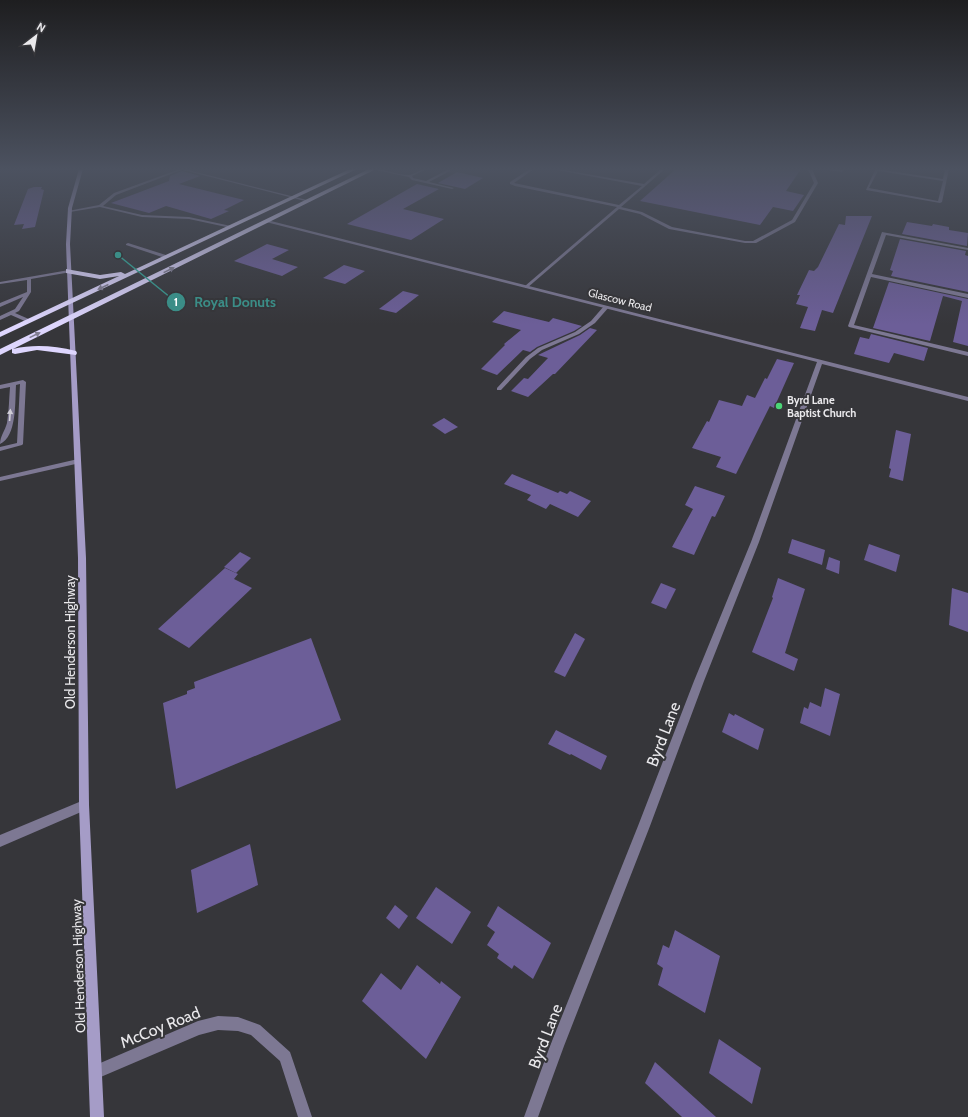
<svg xmlns="http://www.w3.org/2000/svg" width="968" height="1117" viewBox="0 0 968 1117" font-family="Cabin,sans-serif">
  <style>
    .building { fill: #6c5e98 }
    .lines { fill: none; stroke-linecap: round; stroke-linejoin: round }
    .lane { fill: #7d7893; fill-rule: evenodd }
    .street { fill: #7d7893; fill-rule: evenodd }
    .secondary { fill: #a59cc7; fill-rule: evenodd }
    .highway { fill: #ded6fe; fill-rule: evenodd }
    .oneway { fill: #827e92 }
    .oneway2 { fill: #cfcdd6 }
    .poi-dot { fill: #4bd677; stroke: #36363a; stroke-width: 1.5 }
    .labels { text-anchor: middle; stroke-width: 4; stroke-linejoin: round; paint-order: stroke }
    .far-street-label { font-size: 11px; fill: #eae9ec; stroke: #36363a }
    .far-poi-label { font-size: 11px; font-weight: bold; fill: #eae9ec; stroke: #36363a; text-anchor: start }
    .street-label { font-size: 13px; fill: #eae9ec; stroke: #36363a }
    .near-street-label { font-size: 16px; fill: #eae9ec; stroke: #36363a }
    .leader { fill: none; stroke: #3b8d87; stroke-width: 1.5 }
    .callout-dot { fill: #3b8d87; stroke: #36363a; stroke-width: 1.5 }
    .mark-label { font-size: 12px; text-anchor: middle; font-weight: bold; fill: #fff }
    .callout-label { font-size: 14px; text-anchor: middle; font-weight: bold; fill: #3b8d87; stroke: #36363a; stroke-width: 4; stroke-linejoin: round; paint-order: stroke }
  </style>
  <rect width="100%" height="100%" fill="#36363a"/>
  <g class="building">
    <path d="M676 169H801L786 191 804 195 793 211 773 207 760 225 640 201Z"/>
    <path d="M182 171 200 176 179 184 244 200 224 210 229 211 211 219 166 206 149 213 111 203 169 181 170 176Z"/>
    <path d="M457 172 483 178 465 189 438 183Z"/>
    <path d="M417 184 439 189 403 209 444 219 411 240 347 224Z"/>
    <path d="M34 187H42L41 189 44 190 35 227 22 229 24 224 14 225 28 189Z"/>
    <path d="M846 216H872L833 313 822 310 815 331 800 328 808 307 796 304 800 295H797L809 270 814 271 818 267 839 224 845 225Z"/>
    <path d="M907 222 932 226 933 224 949 227V230L968 233 967 246 902 234Z"/>
    <path d="M900 239 966 251 965 255 968 256V292L891 276 893 271 890 270Z"/>
    <path d="M267 244 289 250 272 259 298 267 282 276 234 261Z"/>
    <path d="M344 265 365 271 345 284 323 278Z"/>
    <path d="M889 282 968 299V346L953 342 962 301 943 296 930 341 873 328Z"/>
    <path d="M403 291 419 295 396 313 379 309Z"/>
    <path d="M504 311 549 322 553 318 582 326 574 331 537 347 530 352 523 350 497 375 481 369 505 345 504 344 521 330 492 322Z"/>
    <path d="M590 328 597 330 555 374H553L528 397 511 391 524 378 528 379 548 358 538 355 580 335Z"/>
    <path d="M871 334 928 348 924 361 894 353 889 363 854 354 860 337 869 339Z"/>
    <path d="M777 359 794 363 774 408 770 406 736 474 716 467 721 457 692 448 707 421 709 422 719 400 742 406 747 395 755 398 765 378 767 379Z"/>
    <path d="M444 418 458 427 445 434 432 425Z"/>
    <path d="M896 430 911 434 903 481 889 477 891 469 889 468Z"/>
    <path d="M512 474 558 493 560 491 567 494 570 491 591 501 578 517 550 504 546 509 527 500 531 495 504 484Z"/>
    <path d="M695 486 725 496 715 517 712 516 694 555 672 547 693 509 685 505Z"/>
    <path d="M792 539 825 550 822 565 788 553Z"/>
    <path d="M869 544 900 555 896 572 864 560Z"/>
    <path d="M240 552 251 558 236 573 224 567Z"/>
    <path d="M829 557 840 561 839 574 826 569Z"/>
    <path d="M225 568 238 574 234 579 252 588 189 648 158 629Z"/>
    <path d="M778 578 805 589 785 653 798 659 794 671 752 652 773 598 772 597Z"/>
    <path d="M661 583 676 589 666 609 651 603Z"/>
    <path d="M952 588 968 593V632L949 625Z"/>
    <path d="M575 633 585 639 565 677 554 672Z"/>
    <path d="M311 638 341 720 176 789 163 703 187 694V691L195 688 194 682Z"/>
    <path d="M825 688 840 694 830 736 800 723 804 707 808 709 810 702 821 707Z"/>
    <path d="M729 713 734 716 735 714 764 729 758 750 722 732Z"/>
    <path d="M556 730 607 756 601 770 571 754 570 755 548 744Z"/>
    <path d="M250 844 258 885 197 913 191 870Z"/>
    <path d="M436 887 471 912 452 944 416 918Z"/>
    <path d="M395 905 408 916 399 929 386 918Z"/>
    <path d="M498 906 551 943 533 979 514 965 512 969 497 958 499 954 487 945 495 932 487 926Z"/>
    <path d="M675 930 720 956 705 1013 658 985 663 968 657 964 663 945 669 948Z"/>
    <path d="M417 965 440 984 441 981 461 997 426 1059 362 1001 381 973 401 990Z"/>
    <path d="M719 1039 761 1068 752 1104 709 1073Z"/>
    <path d="M655 1062 716 1117H682L645 1083Z"/>
  </g>
  <g class="lines">
    <g class="lane">
      <path d="M180 169H184L116 195 103 206 142 215 189 217 231 226V228L189 219 142 217 100 207 70 212 68 211 99 205 114 193Z"/>
      <path d="M371 169C384 168 396 175 409 175 415 174 420 169 427 169L412 176 413 178 426 181 449 169 450 171 429 182 454 188 452 189 412 180 409 177Z"/>
      <path d="M530 169H534L514 183 619 205 642 186 552 169H558L644 184 661 169H665L621 207 642 212 672 227 745 241H753L792 220 814 183 808 169H812L818 183 795 222 756 243H745L669 229 640 214 619 209 527 288H525V286L617 207 515 186 510 184V182Z"/>
      <path d="M821 169H845L842 172Z"/>
      <path d="M877 169 943 179 945 169H949L942 202 940 203 866 190 875 170ZM878 171 943 181 938 201 869 188Z"/>
      <path d="M128 243 169 256V257L165 258 126 245V244Z"/>
      <path d="M69 270 71 271V272L31 279V292L19 311 15 313 31 320V322H27L11 315 0 320V316L15 309 23 297 0 307V303L27 292V280L0 284V282Z"/>
      <path d="M604 306 609 307 595 323 579 334 542 350 530 359 501 390H497V388L526 357 538 348 575 332 591 321Z"/>
      <path d="M23 380 26 382 23 444 22 445 0 451V447L17 443 20 384 16 385C15 401 17 437 0 444 0 436 5 431 7 423 9 411 9 399 10 387L0 389V385Z"/>
      <path d="M78 459 81 461 80 463 0 481V477Z"/>
    </g>
    <g class="street">
      <path d="M179 169H184L311 201 309 202Z"/>
      <path d="M267 220 968 397V401L822 364 759 542 704 681 650 826 564 1046 538 1117H524L550 1046 638 826 694 681 751 542 817 362 266 222V220Z"/>
      <path d="M882 232 968 248V250L886 235 872 274 968 294V298L871 277 854 325 968 352V356L849 327 848 326Z"/>
      <path d="M84 800 88 801 89 805 88 809 0 847V835Z"/>
      <path d="M218 1016 238 1017 260 1025 290 1052 312 1117H298L280 1061 251 1035 238 1031 218 1030 199 1035 96 1079 91 1077 89 1072 91 1067 198 1021Z"/>
    </g>
    <path class="secondary" d="M79 169H83L72 208 70 244 86 558 89 805 104 1117H90L79 805 78 558 66 244 68 208Z"/>
    <g class="highway">
      <path d="M350 169H357L0 337V332L119 276 100 279 66 273V269L100 275 121 272 125 274Z"/>
      <path d="M369 169H376L13 349C35 344 54 346 76 351L77 353 76 355 37 350 15 354 12 353V349L0 355V349Z"/>
    </g>
  </g>
  <defs><path id="oneway-solid" d="M-6-.8H1V-3.2L6.5 0L1 3.2V.8H-6Z"/></defs>
  <g class="oneway">
    <use href="#oneway-solid" transform="translate(169 270) rotate(-26)"/>
    <use href="#oneway-solid" transform="translate(103 287) rotate(155)"/>
    <use href="#oneway-solid" transform="translate(35 335) rotate(-26)"/>
  </g>
  <use class="oneway2" href="#oneway-solid" transform="translate(10 415) rotate(-86)"/>
  <linearGradient id="sky" x2="0" y2="1"><stop stop-color="#1e1e20"/><stop offset="0.52" stop-color="#4c5260"/><stop offset="1" stop-color="#4c5260" stop-opacity="0"/></linearGradient>
  <rect width="968" height="325" fill="url(#sky)"/>
  <circle class="poi-dot" cx="779" cy="406" r="4"/>
  <g class="labels">
    <g class="far-street-label">
      <text transform="translate(620 300) rotate(14)" y="4">Glascow Road</text>
    </g>
    <g class="far-poi-label">
      <text x="787" y="404">Byrd Lane<tspan x="787" dy="13">Baptist Church</tspan></text>
    </g>
    <g class="street-label">
      <text transform="translate(70 642) rotate(-90)" y="5">Old Henderson Highway</text>
      <text transform="translate(78 966) rotate(-92)" y="5">Old Henderson Highway</text>
    </g>
    <g class="near-street-label">
      <text transform="translate(663 734) rotate(-69)" y="6">Byrd Lane</text>
      <text transform="translate(160 1027) rotate(-22)" y="6">McCoy Road</text>
      <text transform="translate(545 1036) rotate(-69)" y="6">Byrd Lane</text>
    </g>
  </g>
  <path class="leader" d="M118 255L176 302"/>
  <g class="callout-dot">
    <circle cx="118" cy="255" r="4"/>
    <circle cx="176" cy="302" r="10"/>
  </g>
  <g class="mark-label">
    <text x="176" y="306">1</text>
  </g>
  <g class="callout-label">
    <text x="235" y="307">Royal Donuts</text>
  </g>
  <g transform="translate(36 36) rotate(31)" stroke="#36363a" stroke-width="3" paint-order="stroke">
  <path d="M0-3L7 15L0 10L-7 15Z" fill="#eae9ec"/>
  <text y="-6" font-size="11" font-weight="bold" text-anchor="middle" fill="#eae9ec">N</text>
  </g>
</svg>
